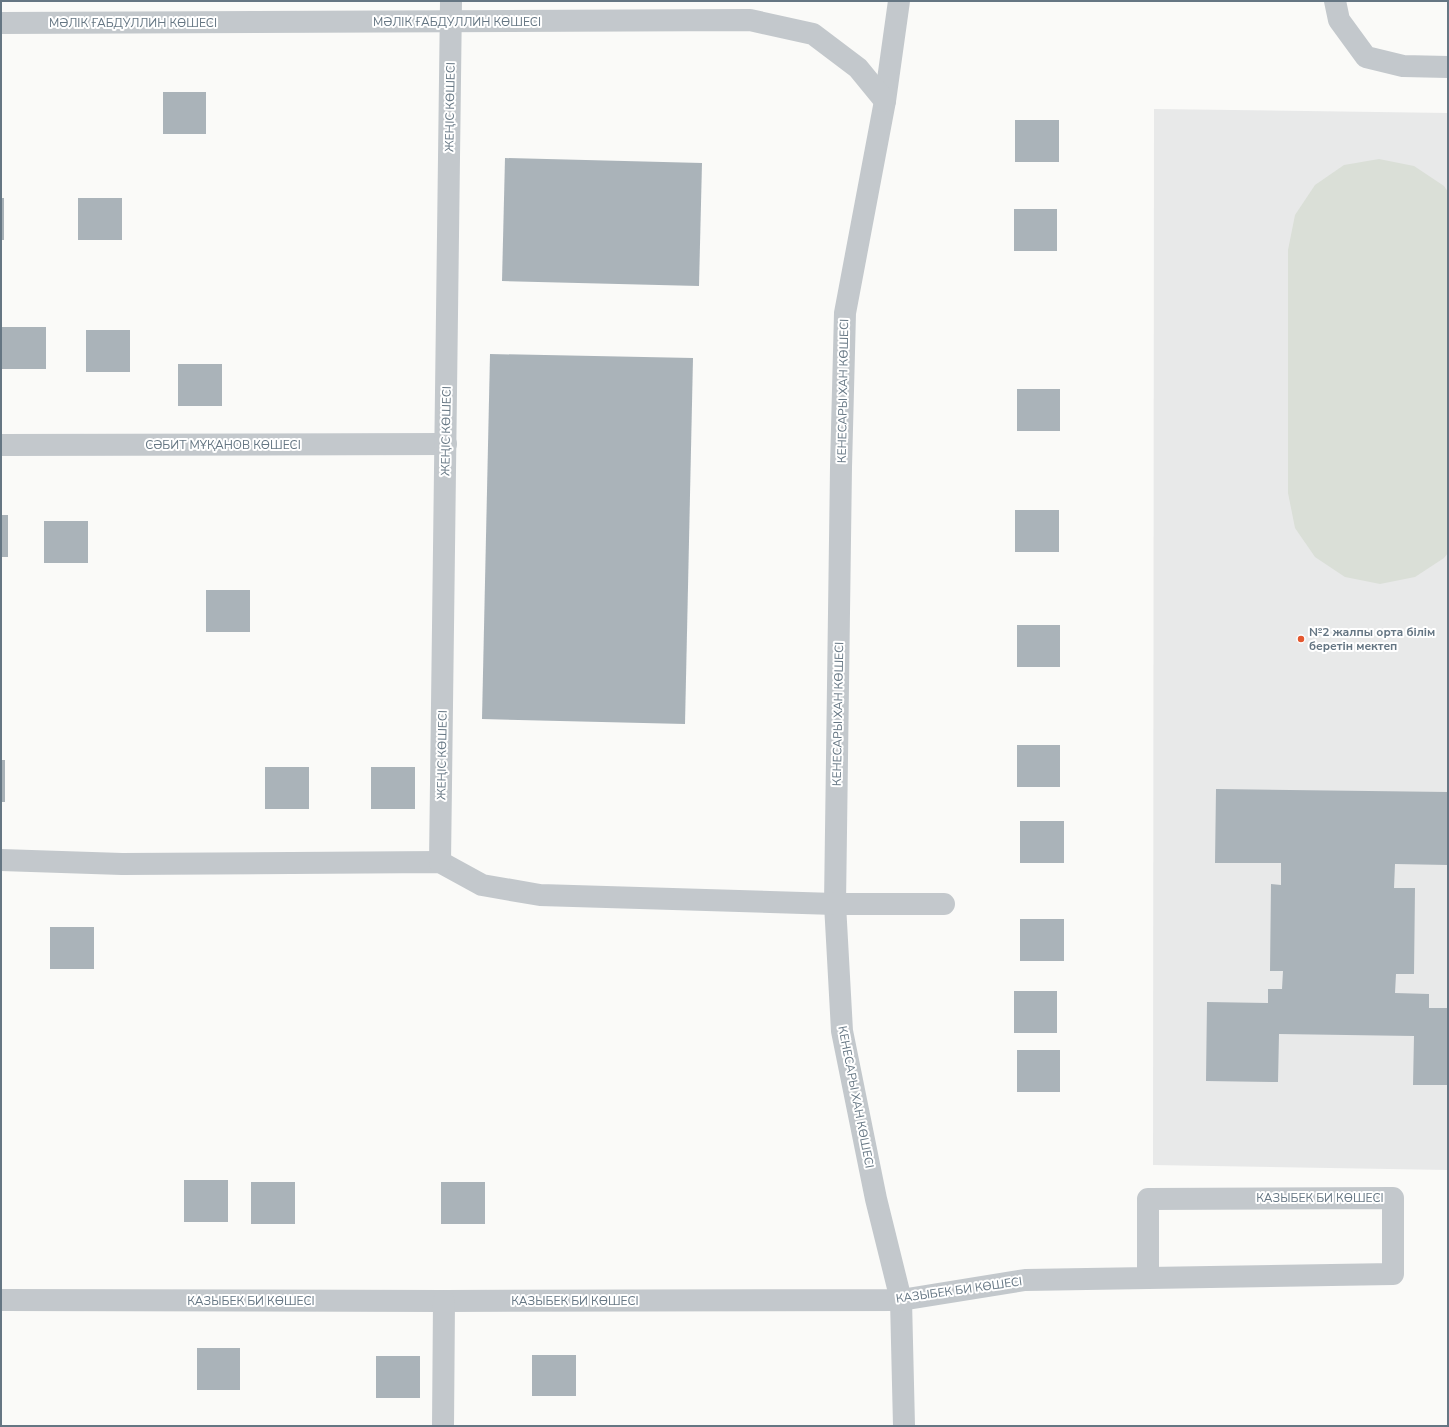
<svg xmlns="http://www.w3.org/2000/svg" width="1449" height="1427" viewBox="0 0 1449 1427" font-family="'Nunito Sans',sans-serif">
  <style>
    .built { fill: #e8e9e9 }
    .green { fill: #dadfd7 }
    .building { fill: #aab3b9 }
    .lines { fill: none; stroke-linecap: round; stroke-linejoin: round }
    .minor { stroke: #c3c8cc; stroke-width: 22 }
    .poi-dot { fill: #e4572e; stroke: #fff; stroke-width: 1.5 }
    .labels { text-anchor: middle; stroke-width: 4; stroke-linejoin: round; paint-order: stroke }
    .street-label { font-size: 12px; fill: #657683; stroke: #fff }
    .poi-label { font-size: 12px; font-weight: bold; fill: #657683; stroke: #fff; text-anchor: start }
  </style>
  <rect width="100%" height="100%" fill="#fafaf8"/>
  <path class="built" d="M1154 109 1448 113V1170L1153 1165Z"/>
  <path class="green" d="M1379 159 1414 166 1444 186 1448 192V553L1444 558 1415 577 1380 584 1345 577 1315 557 1295 528 1288 493V250L1295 215 1315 185 1344 165Z"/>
  <g class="building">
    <rect x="163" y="92" width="43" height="42"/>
    <rect x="1015" y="120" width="44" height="42"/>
    <path d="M505 158 702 163 699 286 502 281Z"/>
    <rect x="1" y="198" width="3" height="42"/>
    <rect x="78" y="198" width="44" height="42"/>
    <rect x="1014" y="209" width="43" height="42"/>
    <rect x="2" y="327" width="44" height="42"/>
    <rect x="86" y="330" width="44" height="42"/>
    <path d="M490 354 693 358 685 724 482 719Z"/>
    <rect x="178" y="364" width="44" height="42"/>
    <rect x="1017" y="389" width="43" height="42"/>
    <rect x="1015" y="510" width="44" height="42"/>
    <rect x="1" y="515" width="7" height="42"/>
    <rect x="44" y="521" width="44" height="42"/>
    <rect x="206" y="590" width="44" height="42"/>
    <rect x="1017" y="625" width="43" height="42"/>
    <rect x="1017" y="745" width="43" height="42"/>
    <rect x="1" y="760" width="4" height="42"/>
    <rect x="265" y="767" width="44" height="42"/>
    <rect x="371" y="767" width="44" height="42"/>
    <path d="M1216 789 1448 792V865L1395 864 1394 888H1415L1414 974H1396L1395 993 1429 994V1008H1448V1085H1413L1414 1036 1279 1034 1278 1082 1206 1081 1207 1002 1268 1003V989H1282L1283 971H1270L1271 884 1281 885V863H1215Z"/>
    <rect x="1020" y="821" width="44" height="42"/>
    <rect x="1020" y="919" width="44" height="42"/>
    <rect x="50" y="927" width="44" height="42"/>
    <rect x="1014" y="991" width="43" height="42"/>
    <rect x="1017" y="1050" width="43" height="42"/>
    <rect x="184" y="1180" width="44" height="42"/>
    <rect x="251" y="1182" width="44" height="42"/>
    <rect x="441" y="1182" width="44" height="42"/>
    <rect x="197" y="1348" width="43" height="42"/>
    <rect x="532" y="1355" width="44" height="41"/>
    <rect x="376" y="1356" width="44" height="42"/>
  </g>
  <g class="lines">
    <g class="minor">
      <path d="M899 1 885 101 845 313 841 467 835 904 842 1031 876 1199 901 1300 904 1426"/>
      <path d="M1335 1 1339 20 1366 57 1403 66 1448 67"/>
      <path d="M1 23 750 20 813 34 858 68 885 101"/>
      <path d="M1 445 446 444"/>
      <path d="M1 860 122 864 440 862 482 885 540 895 835 904H944"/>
      <path d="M440 862 451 1"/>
      <path d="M1 1300 444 1301 901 1300 1025 1280 1393 1274V1198L1148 1199V1278"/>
      <path d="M443 1426 444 1301"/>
    </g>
  </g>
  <circle class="poi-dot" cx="1301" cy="639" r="4"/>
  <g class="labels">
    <g class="street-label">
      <text x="457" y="26">МӘЛІК ҒАБДУЛЛИН КӨШЕСІ</text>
      <text x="133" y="27">МӘЛІК ҒАБДУЛЛИН КӨШЕСІ</text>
      <text transform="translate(450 107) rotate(-89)" y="4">ЖЕҢІС КӨШЕСІ</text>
      <text transform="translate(843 391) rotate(-89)" y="4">КЕНЕСАРЫ ХАН КӨШЕСІ</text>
      <text transform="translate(446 431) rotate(-89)" y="4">ЖЕҢІС КӨШЕСІ</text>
      <text x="223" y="449">СӘБИТ МҰҚАНОВ КӨШЕСІ</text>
      <text transform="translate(838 714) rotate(-89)" y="4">КЕНЕСАРЫ ХАН КӨШЕСІ</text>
      <text transform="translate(442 755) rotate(-89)" y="4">ЖЕҢІС КӨШЕСІ</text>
      <text transform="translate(856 1097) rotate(79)" y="4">КЕНЕСАРЫ ХАН КӨШЕСІ</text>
      <text x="1320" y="1202">КАЗЫБЕК БИ КӨШЕСІ</text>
      <text transform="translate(959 1290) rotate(-8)" y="4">КАЗЫБЕК БИ КӨШЕСІ</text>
      <text x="251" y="1305">КАЗЫБЕК БИ КӨШЕСІ</text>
      <text x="575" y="1305">КАЗЫБЕК БИ КӨШЕСІ</text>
    </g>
    <g class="poi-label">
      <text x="1309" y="636">№2 жалпы орта білім<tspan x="1309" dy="14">беретін мектеп</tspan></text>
    </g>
  </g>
  <rect width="1449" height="1427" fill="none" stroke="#657683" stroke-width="4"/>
</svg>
